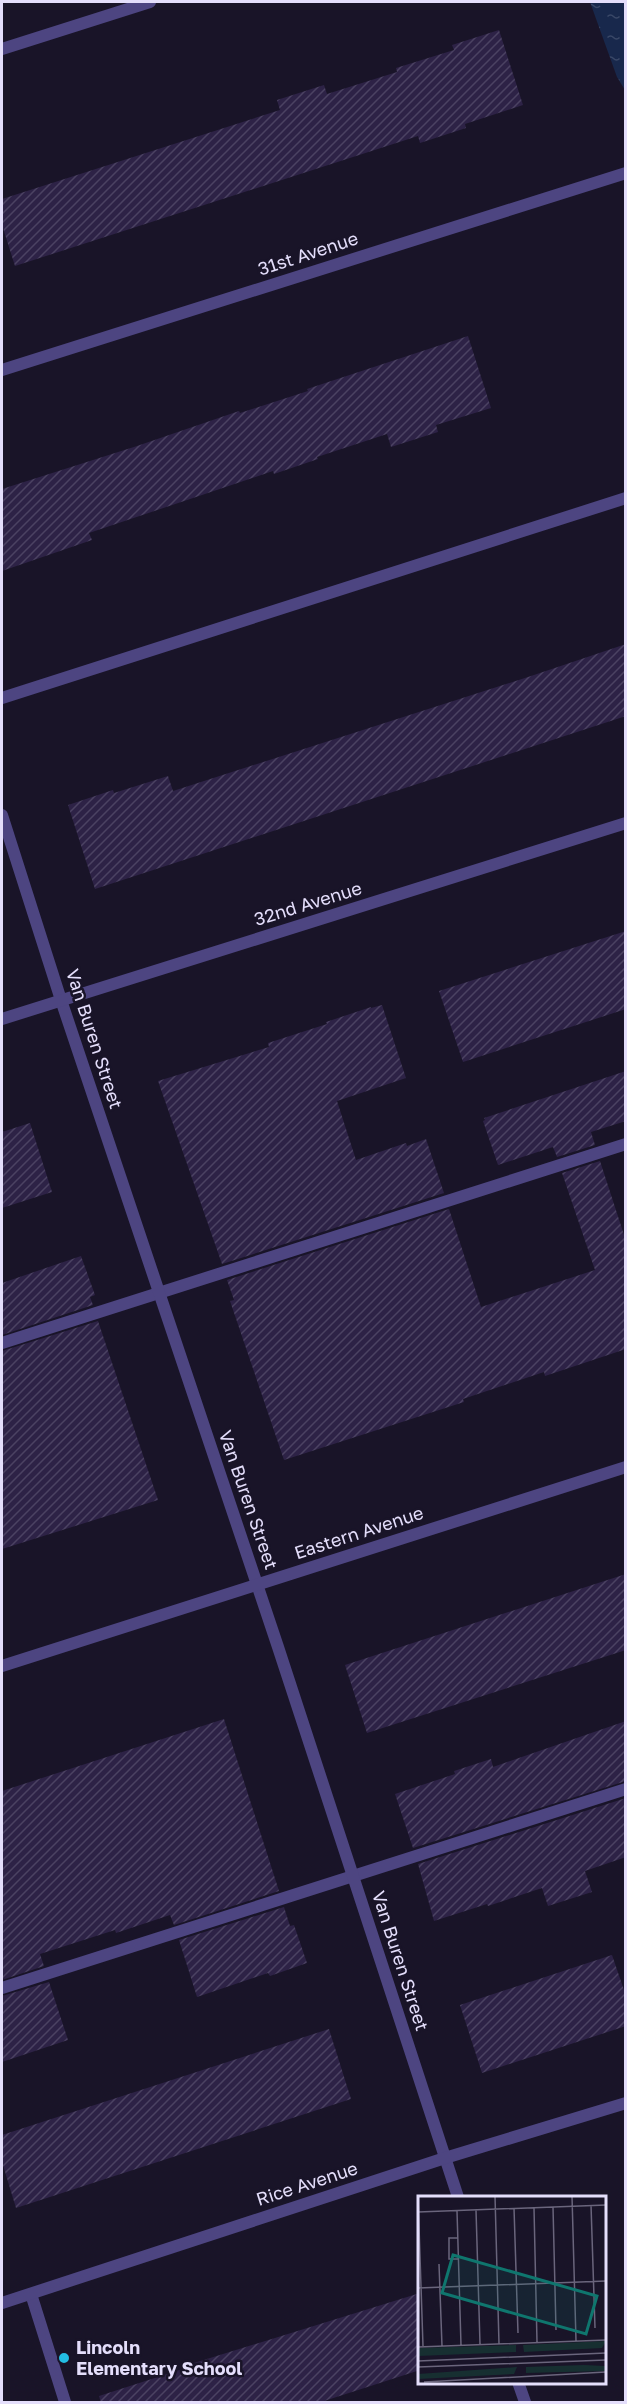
<svg xmlns="http://www.w3.org/2000/svg" width="627" height="2404" viewBox="0 0 627 2404" font-family="'Golos Text',sans-serif">
  <style>
    .water { fill: url(#water-ripples) }
    .building { fill: url(#building-hatch) }
    .lines { fill: none; stroke-linecap: round; stroke-linejoin: round }
    .service { stroke: #4d4581; stroke-width: 12 }
    .minor { stroke: #4d4581; stroke-width: 12 }
    .poi-dot { fill: #23bde3; stroke: #191428; stroke-width: 2 }
    .labels { text-anchor: middle; stroke-width: 5; stroke-linejoin: round; paint-order: stroke }
    .street-label { font-size: 18px; fill: #e4defb; stroke: #191428 }
    .poi-label { font-size: 18px; font-weight: bold; fill: #e4defb; stroke: #191428; text-anchor: start }
    .inset-road { fill: none; stroke: #6a657c; stroke-width: 1.5 }
    .view { fill: #0f766e; fill-opacity: 0.15; stroke: #0f766e; stroke-width: 3 }
    .inset-edge { fill: none; stroke: #e4defb; stroke-width: 3 }
  </style>
  <defs>
    <pattern id="water-ripples" width="26" height="14" patternUnits="userSpaceOnUse" patternTransform="scale(1.5)"><rect width="26" height="14" fill="#18284c"/><path d="M2 4q2-2 4 0t4 0M15 11q2-2 4 0t4 0" fill="none" stroke="#394767"/></pattern>
    <pattern id="building-hatch" width="6" height="6" patternUnits="userSpaceOnUse" patternTransform="scale(1.5)"><rect width="6" height="6" fill="#2d2246"/><path d="M-1 1l2-2M0 6l6-6M5 7l2-2" fill="none" stroke="#4b4262"/></pattern>
  </defs>
  <rect width="100%" height="100%" fill="#191428"/>
  <path class="water" d="M590 2H625V90L617 77Z"/>
  <g class="building">
    <path d="M499 30 523 105 465 124 466 128 420 143 418 136 15 266 2 225V199L280 110 277 100 324 85 327 94 397 72 396 68 454 50 452 45Z"/>
    <path d="M468 336 491 408 436 425 438 432 391 447 387 434 317 457 318 459 274 474 273 471 202 495 89 533 92 540 2 571V489L137 446 239 411 240 413 308 391 307 389Z"/>
    <path d="M626 644V716L95 889 68 805 113 790 114 793 168 776 173 791 531 676Z"/>
    <path d="M626 931V1009L463 1062 439 991Z"/>
    <path d="M382 1005 406 1078 337 1101 356 1160 406 1143 407 1146 426 1139 444 1193 222 1264 158 1081 269 1047 268 1043 327 1024 326 1022 371 1007V1008Z"/>
    <path d="M626 1071V1121L591 1132 595 1145 557 1157 553 1147 498 1165 483 1121 485 1120 484 1118Z"/>
    <path d="M30 1123 52 1192 2 1208V1132Z"/>
    <path d="M600 1161 626 1241V1349L545 1376 544 1372 463 1399 464 1402 284 1460 230 1301 234 1300 227 1280 449 1209 481 1307 595 1270 562 1173Z"/>
    <path d="M81 1256 95 1295 90 1297 93 1305 2 1335V1283Z"/>
    <path d="M98 1321 158 1500 2 1549V1351Z"/>
    <path d="M626 1574V1650L367 1733 345 1665Z"/>
    <path d="M224 1719 279 1891 174 1925 170 1915 116 1933 115 1930 40 1954 44 1966 2 1980V1791Z"/>
    <path d="M626 1721V1781L413 1848 395 1794 455 1774 454 1771 491 1759 493 1767Z"/>
    <path d="M626 1798V1857L585 1871 592 1892 548 1906 542 1888 488 1906 487 1904 434 1921 418 1864Z"/>
    <path d="M284 1907 290 1926 294 1925 307 1963 270 1976 268 1973 197 1997 179 1940Z"/>
    <path d="M612 1955 626 1996V2026L482 2073 460 2005Z"/>
    <path d="M49 1982 68 2040 2 2062V1996Z"/>
    <path d="M329 2029 351 2099 16 2208 2 2162V2135Z"/>
    <path d="M420 2293V2370L318 2403H101L99 2396 195 2365 194 2363Z"/>
  </g>
  <g class="lines">
    <g class="service">
      <path d="M2 49 150 2"/>
      <path d="M2 698 626 498"/>
      <path d="M2 1343 626 1144"/>
      <path d="M2 1988 626 1789"/>
      <path d="M31 2294 65 2402"/>
    </g>
    <g class="minor">
      <path d="M2 370 626 173"/>
      <path d="M2 815 61 1000 278 1647 458 2197"/>
      <path d="M2 1019 626 823"/>
      <path d="M2 1666 626 1467"/>
      <path d="M2 2303 445 2158 626 2103"/>
      <path d="M518 2382 525 2402"/>
    </g>
  </g>
  <circle class="poi-dot" cx="64" cy="2358" r="6"/>
  <g class="labels">
    <g class="street-label">
      <text transform="translate(308 254) rotate(-18)" y="6">31st Avenue</text>
      <text transform="translate(308 904) rotate(-17)" y="6">32nd Avenue</text>
      <text transform="translate(94 1039) rotate(72)" y="6">Van Buren Street</text>
      <text transform="translate(248 1500) rotate(71)" y="6">Van Buren Street</text>
      <text transform="translate(359 1533) rotate(-18)" y="6">Eastern Avenue</text>
      <text transform="translate(400 1961) rotate(72)" y="6">Van Buren Street</text>
      <text transform="translate(307 2184) rotate(-18)" y="6">Rice Avenue</text>
    </g>
    <g class="poi-label">
      <text x="76" y="2354">Lincoln<tspan x="76" dy="21">Elementary School</tspan></text>
    </g>
  </g>
  <g transform="translate(418 2196)">
    <rect width="188" height="188" fill="#191428"/>
    <path d="M188 145 184 152 106 156 105 149ZM98 149V156L0 160V152ZM166 169 187 170 188 175 108 177V171ZM99 171 96 178 0 183V178Z" fill="#172f31"/>
    <path class="inset-road" d="M0 0 5 150M77 0 81 148M154 0 158 145M173 9 177 132M135 11 138 134M96 12 100 137M116 12 119 146M58 14 62 148M39 15 43 149M0 16 188 9M40 42H31V63H41M21 68 24 150M0 92 188 85M0 151 188 144M0 165 188 157M0 171 188 164M6 186 188 176"/>
    <path class="view" d="M35 59 179 100 168 138 24 97Z"/>
    <rect width="188" height="188" class="inset-edge"/>
  </g>
  <rect width="627" height="2404" fill="none" stroke="#e4defb" stroke-width="6"/>
</svg>
